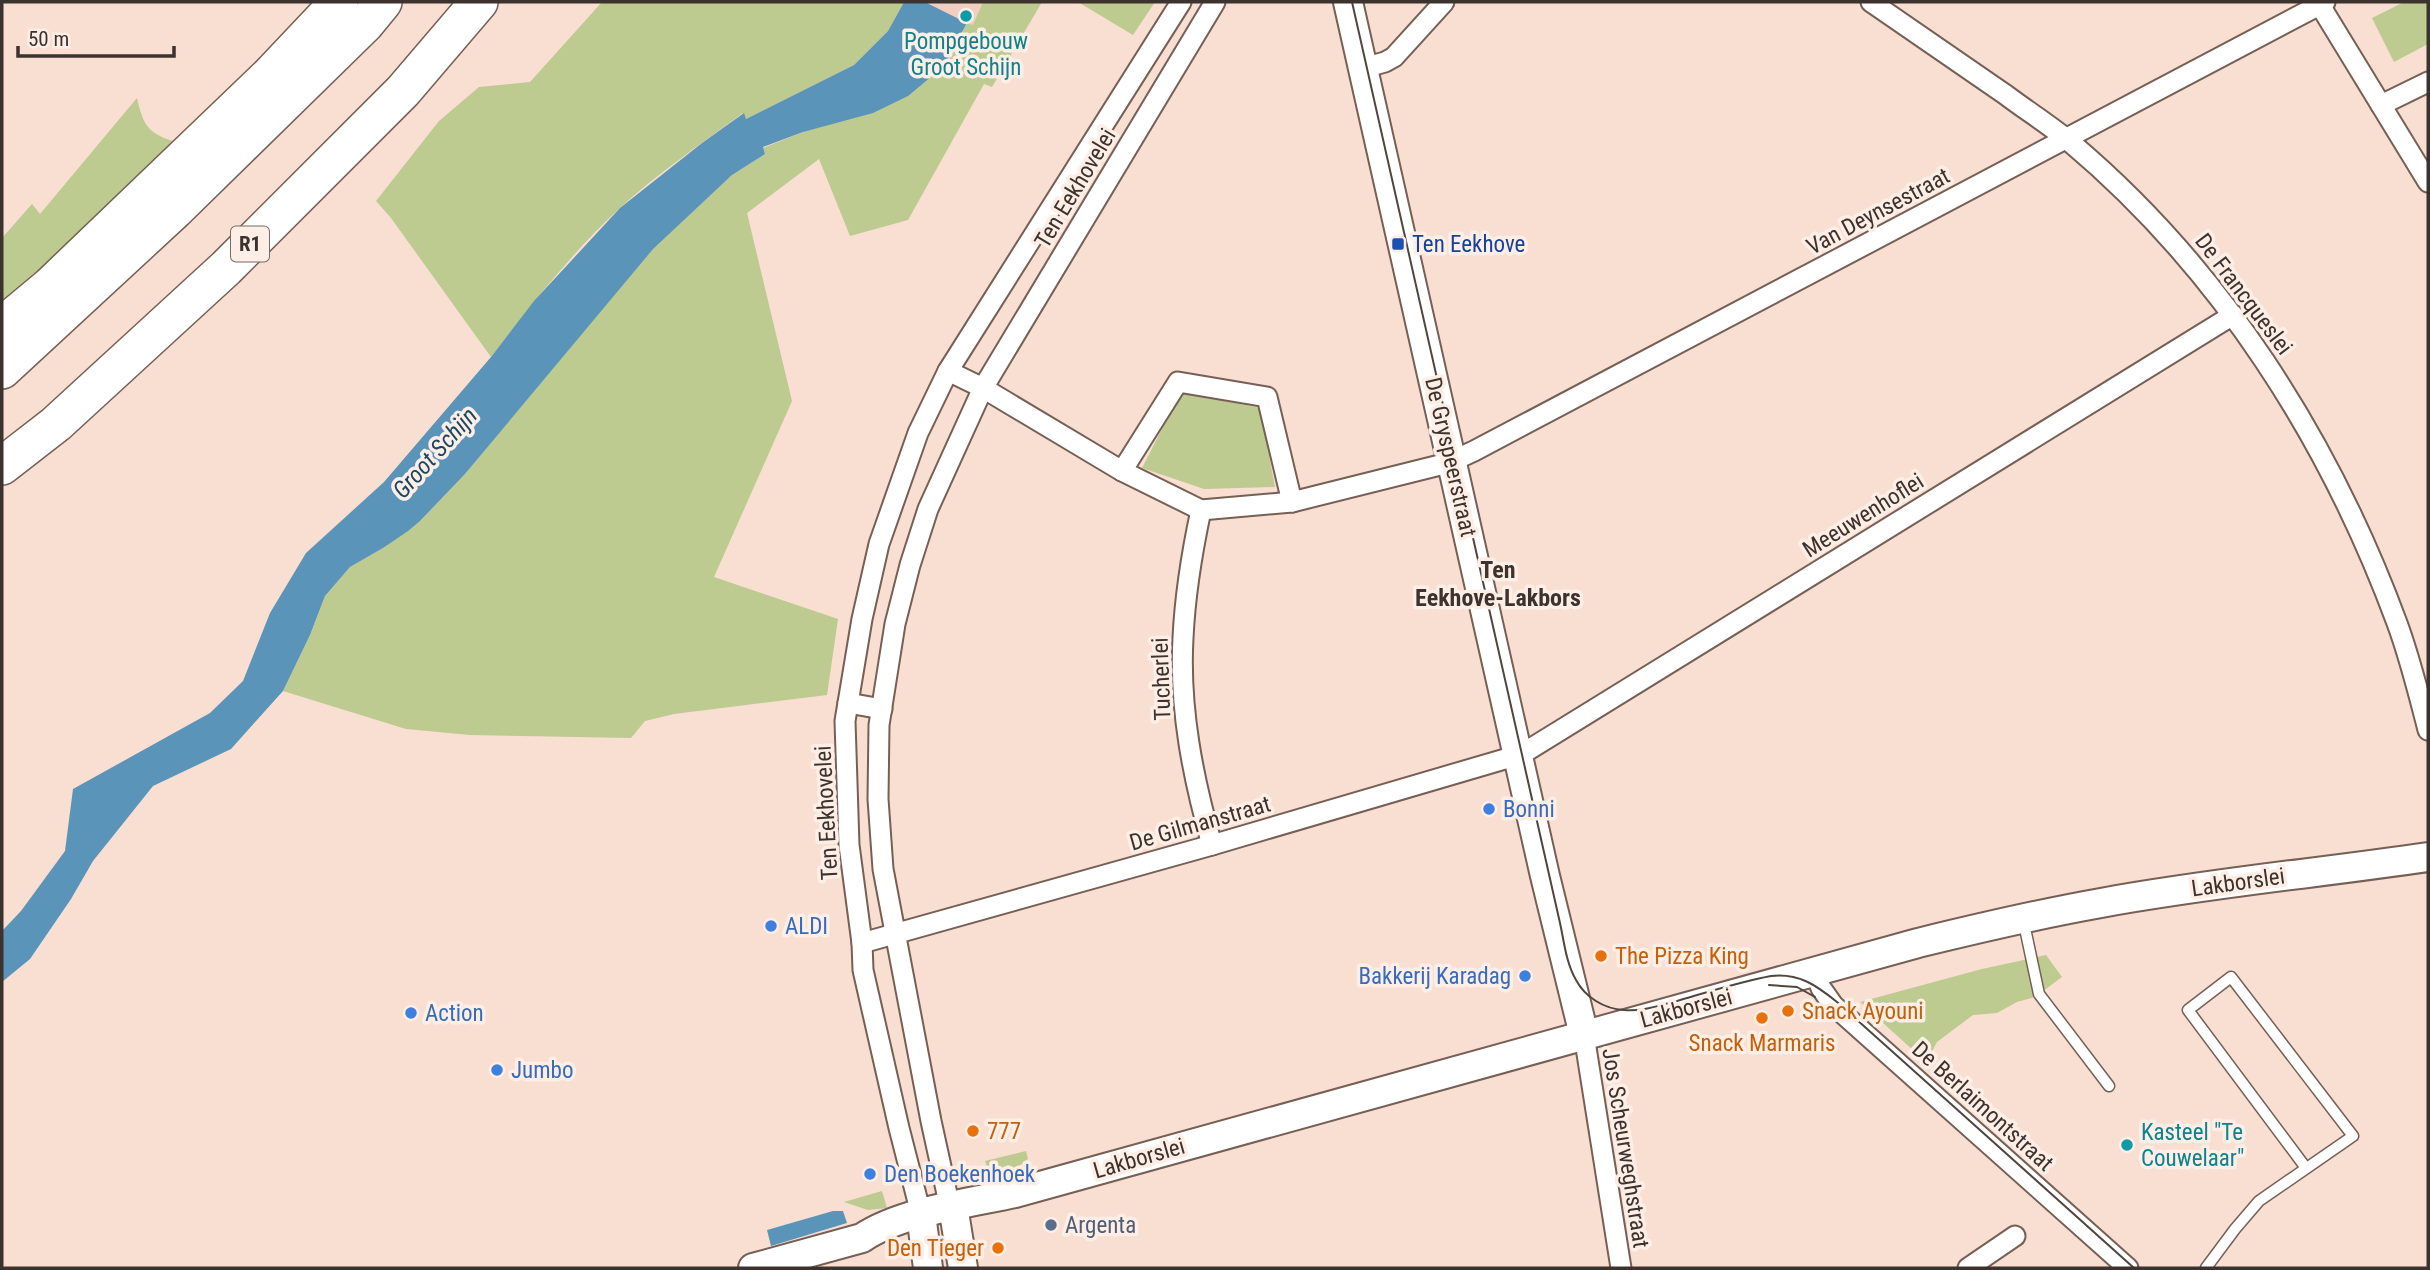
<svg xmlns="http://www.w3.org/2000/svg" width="2430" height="1270" viewBox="0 0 2430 1270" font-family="'Roboto Condensed',sans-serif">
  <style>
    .built { fill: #f1cfc0 }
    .green { fill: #bdca90 }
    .water { fill: #5a94b8 }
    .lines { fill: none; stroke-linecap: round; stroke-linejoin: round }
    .lane-casing { stroke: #765f54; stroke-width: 13 }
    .street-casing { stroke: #765f54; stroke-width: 23 }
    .secondary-casing { stroke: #765f54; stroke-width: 32 }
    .highway-casing { stroke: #765f54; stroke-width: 40 }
    .lane { stroke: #fff; stroke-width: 10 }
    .street { stroke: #fff; stroke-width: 19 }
    .secondary { stroke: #fff; stroke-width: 28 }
    .highway { stroke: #fff; stroke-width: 37 }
    .tram { stroke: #51453f; stroke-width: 2 }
    .culture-dot { fill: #0f9aa8; stroke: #feeee6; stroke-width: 2.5 }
    .transit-dot { fill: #1a4fb4; stroke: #feeee6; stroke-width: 2.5 }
    .shop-dot { fill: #3f7fe0; stroke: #feeee6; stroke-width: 2.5 }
    .food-dot { fill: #e8710a; stroke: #feeee6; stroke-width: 2.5 }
    .service-dot { fill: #5c6f8a; stroke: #feeee6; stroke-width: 2.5 }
    .labels { text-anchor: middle; stroke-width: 7; stroke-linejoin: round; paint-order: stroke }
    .shield { fill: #feeee6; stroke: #776b65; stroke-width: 2 }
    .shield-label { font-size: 21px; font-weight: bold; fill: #3d332e }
    .culture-label { font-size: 23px; fill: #0d838f; stroke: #feeee6 }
    .street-label { font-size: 23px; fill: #3d332e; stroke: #feeee6 }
    .transit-label { font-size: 23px; fill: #164399; stroke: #feeee6; text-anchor: start }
    .shop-label { font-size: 23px; fill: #366cbe; stroke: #feeee6; text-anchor: start }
    .food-label { font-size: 23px; fill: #c56008; stroke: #feeee6; text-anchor: start }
    .service-label { font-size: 23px; fill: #4e5e75; stroke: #feeee6; text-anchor: start }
    .water-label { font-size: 24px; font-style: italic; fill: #1a4863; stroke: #feeee6 }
    .neighbourhood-label { font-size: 24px; font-weight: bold; fill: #3d332e; stroke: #feeee6 }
  </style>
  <rect width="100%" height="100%" fill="#f9ded2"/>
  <path class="built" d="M925 2H983L973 26Z"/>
  <g class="green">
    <path d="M602 2H904L888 31 854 65 746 119 743 113C702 143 658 173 620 208 572 252 531 305 491 357L391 218 376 201 439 121 479 87 530 82Z"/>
    <path d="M983 2H1042L992 87 984 84 908 220 850 236 819 159 747 213 792 401 714 577 838 619 827 695 674 714 645 721 631 738 470 735 406 729 283 691 310 635 325 596 350 567 383 548 420 521 465 474 652 249 732 175 765 154 763 148 803 132 958 42 967 23 973 25Z"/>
    <path d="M1078 2H1155L1133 35Z"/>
    <path d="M2404 2H2428V44L2394 62 2372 18Z"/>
    <path d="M137 98C143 124 147 133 173 141L113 205 2 303V238L32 204 40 214Z"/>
    <path d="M1181 392 1260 408 1275 487 1204 489 1142 468Z"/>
    <path d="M2046 955 2062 977 2035 997 2017 1002 1997 1013 1973 1015 1937 1042 1926 1062 1860 1002 1982 969Z"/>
    <path d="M1026 1151 1028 1159 1011 1172 991 1179 985 1161Z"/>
    <path d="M882 1191 887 1208 868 1210 844 1202Z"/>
  </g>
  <g class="water">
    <path d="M904 2H925L967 23 944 66 908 96 873 113 803 132 763 147 765 154 732 175 653 249 465 474 420 521 408 531 383 548 350 567 325 596 310 635 283 691 231 749 153 786 93 861 71 899 30 959 2 982V931L21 911 65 851 73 789 210 713 243 681 270 613 306 553 384 482 491 357 534 301 620 208 702 143 744 113 746 119 854 65 888 31Z"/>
    <path d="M833 1211H843L847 1223 771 1246 767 1230Z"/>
  </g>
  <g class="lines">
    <defs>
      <g id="lane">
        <path d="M2023 919 2039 994 2109 1086"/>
        <path d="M2206 1268 2235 1229 2259 1201 2353 1136 2231 977 2188 1010 2306 1168"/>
      </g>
      <g id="street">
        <path d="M1871 2C1916 33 1961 64 2006 95 2027 111 2050 125 2070 142 2221 269 2329 439 2397 623 2410 658 2419 695 2428 730"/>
        <path d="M2318 2 2428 182"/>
        <path d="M1363 68 1385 62 1394 57 1444 2"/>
        <path d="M2381 105 2428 82"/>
        <path d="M948 371 983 388 1122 471 1201 510 1292 502 1448 463 1474 451 2325 2"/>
        <path d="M1122 471 1178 382 1267 397 1292 502"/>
        <path d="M1201 510C1192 552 1185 595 1183 638 1179 708 1193 778 1212 845"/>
        <path d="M848 703 882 709"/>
        <path d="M862 943 1212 845 1522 754 2233 315"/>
        <path d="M1815 973 1821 988 1833 1005 2128 1268"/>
        <path d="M1584 1035 1621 1268"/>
        <path d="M953 1206 947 1194 931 1121 883 869 878 799 879 725 895 624 910 565 928 509 983 388 1215 2"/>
        <path d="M921 1214 899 1128 863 970 862 943 849 845 845 721 862 619 879 544 918 433 948 371 1181 2"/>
        <path d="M1968 1268 2015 1236"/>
      </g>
      <g id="secondary">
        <path d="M1348 2 1545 876 1584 1035"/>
        <path d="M953 1206 963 1268"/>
        <path d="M921 1214 928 1268"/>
        <path d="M753 1268 862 1238C900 1212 969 1203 1015 1193L1918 943C1979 928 2039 914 2101 903 2209 883 2319 873 2428 857"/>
      </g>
      <g id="highway">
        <path d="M2 326 50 286 271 74 339 2"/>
        <path d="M2 370 175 210 365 24 383 2"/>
        <path d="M2 466 56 424 226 268 403 91 479 2"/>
      </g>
    </defs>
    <use href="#lane" class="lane-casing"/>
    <use href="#street" class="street-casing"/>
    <use href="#secondary" class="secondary-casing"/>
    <use href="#highway" class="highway-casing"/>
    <use href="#lane" class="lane"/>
    <use href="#street" class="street"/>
    <use href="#secondary" class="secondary"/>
    <use href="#highway" class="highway"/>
    <g class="tram">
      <path d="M1352 2 1560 923C1564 941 1566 963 1576 980 1585 997 1604 1009 1624 1010 1642 1012 1660 1005 1677 1001 1708 992 1739 982 1771 976 1799 973 1816 985 1837 1002L2134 1268"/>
      <path d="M1769 985 1797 987 1815 997"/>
    </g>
  </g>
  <g class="culture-dot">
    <circle cx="966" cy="16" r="7"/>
    <circle cx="2127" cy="1145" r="7"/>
  </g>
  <rect class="transit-dot" x="1391" y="237" width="14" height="14" rx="3.5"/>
  <g class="shop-dot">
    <circle cx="1489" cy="809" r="7"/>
    <circle cx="771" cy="926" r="7"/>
    <circle cx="1525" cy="976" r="7"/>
    <circle cx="411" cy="1013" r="7"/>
    <circle cx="497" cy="1070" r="7"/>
    <circle cx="870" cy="1174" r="7"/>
  </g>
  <g class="food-dot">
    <circle cx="1601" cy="956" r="7"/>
    <circle cx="1788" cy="1011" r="7"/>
    <circle cx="1762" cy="1018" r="7"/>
    <circle cx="973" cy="1131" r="7"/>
    <circle cx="998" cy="1248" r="7"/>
  </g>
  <circle class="service-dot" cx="1051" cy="1225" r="7"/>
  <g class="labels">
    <rect class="shield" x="231" y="226.5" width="38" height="35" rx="5"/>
    <g class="shield-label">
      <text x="250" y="251">R1</text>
    </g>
    <g class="culture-label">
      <text x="966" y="49">Pompgebouw<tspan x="966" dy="26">Groot Schijn</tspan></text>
      <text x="2141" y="1140" text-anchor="start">Kasteel "Te<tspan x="2141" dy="26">Couwelaar"</tspan></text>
    </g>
    <g class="street-label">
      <text transform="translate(1075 188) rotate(-59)" y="8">Ten Eekhovelei</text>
      <text transform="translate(1878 211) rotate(-28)" y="8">Van Deynsestraat</text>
      <text transform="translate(2244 294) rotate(53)" y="8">De Francqueslei</text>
      <text transform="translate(1451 457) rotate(77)" y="8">De Gryspeerstraat</text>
      <text transform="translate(1863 515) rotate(-32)" y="8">Meeuwenhoflei</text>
      <text transform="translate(1161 679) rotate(-92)" y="8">Tucherlei</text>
      <text transform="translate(826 813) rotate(-93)" y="8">Ten Eekhovelei</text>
      <text transform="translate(1200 823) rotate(-16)" y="8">De Gilmanstraat</text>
      <text transform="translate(2238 882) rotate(-8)" y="8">Lakborslei</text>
      <text transform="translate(1686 1008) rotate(-15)" y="8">Lakborslei</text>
      <text transform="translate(1983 1106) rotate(42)" y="8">De Berlaimontstraat</text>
      <text transform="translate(1626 1148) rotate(81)" y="8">Jos Scheurweghstraat</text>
      <text transform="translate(1139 1158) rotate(-16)" y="8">Lakborslei</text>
    </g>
    <g class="transit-label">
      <text x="1412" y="252">Ten Eekhove</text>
    </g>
    <g class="shop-label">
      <text x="1503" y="817">Bonni</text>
      <text x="785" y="934">ALDI</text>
      <text x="1511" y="984" text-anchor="end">Bakkerij Karadag</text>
      <text x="425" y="1021">Action</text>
      <text x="511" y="1078">Jumbo</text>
      <text x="884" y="1182">Den Boekenhoek</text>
    </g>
    <g class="food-label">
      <text x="1615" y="964">The Pizza King</text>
      <text x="1802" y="1019">Snack Ayouni</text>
      <text x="1762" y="1051" text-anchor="middle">Snack Marmaris</text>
      <text x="987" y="1139">777</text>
      <text x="984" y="1256" text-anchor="end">Den Tieger</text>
    </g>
    <g class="service-label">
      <text x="1065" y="1233">Argenta</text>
    </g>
    <g class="water-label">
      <text transform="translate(435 453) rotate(-48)" y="8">Groot Schijn</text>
    </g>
    <g class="neighbourhood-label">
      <text x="1498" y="578">Ten<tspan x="1498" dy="28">Eekhove-Lakbors</tspan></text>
    </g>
  </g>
  <rect width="2430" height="1270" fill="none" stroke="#3d332e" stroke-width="7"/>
  <path d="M18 46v10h156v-10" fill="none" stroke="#3d332e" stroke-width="3.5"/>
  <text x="28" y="46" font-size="21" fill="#3d332e" stroke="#feeee6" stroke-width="5" paint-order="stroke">50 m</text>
</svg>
